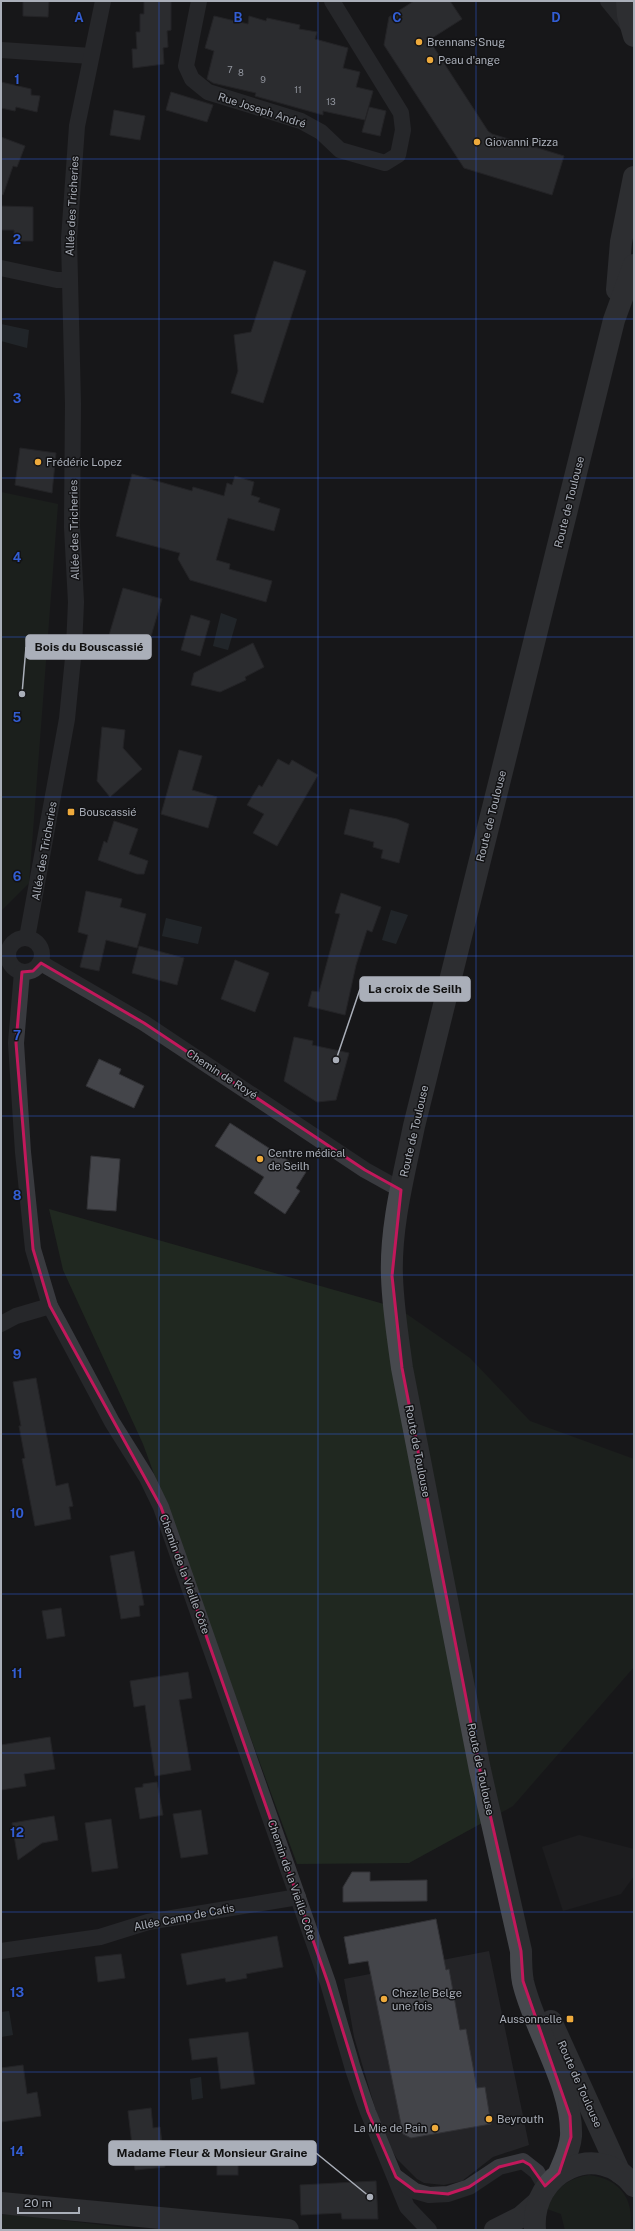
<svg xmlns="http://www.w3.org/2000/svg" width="635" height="2231" viewBox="0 0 635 2231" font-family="'Public Sans',sans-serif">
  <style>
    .built { fill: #242427 }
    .green { fill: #202820 }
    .water { fill: #2e373d }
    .building { fill: #44454a; stroke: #323236 }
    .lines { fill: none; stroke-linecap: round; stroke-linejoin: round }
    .minor { stroke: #393a3f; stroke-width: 16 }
    .secondary { stroke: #47494e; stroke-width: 22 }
    .marked { fill: none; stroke: #c2185b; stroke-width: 3; stroke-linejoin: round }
    .grid { fill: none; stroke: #325dd3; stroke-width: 1; stroke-opacity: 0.55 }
    .poi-dot { fill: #eeaa3c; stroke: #131315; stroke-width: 1.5 }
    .labels { text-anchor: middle; stroke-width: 3; stroke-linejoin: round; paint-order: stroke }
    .number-label { font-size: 9px; fill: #90949d }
    .poi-label { font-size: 11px; fill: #aaafb9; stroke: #131315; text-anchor: start }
    .street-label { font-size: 11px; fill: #aaafb9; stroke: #131315 }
    .grid-label { font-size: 13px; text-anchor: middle; font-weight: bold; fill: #325dd3; stroke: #131315; stroke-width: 3; stroke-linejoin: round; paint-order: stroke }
    .leader { fill: none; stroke: #aaafb9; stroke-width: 1.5 }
    .callout-dot { fill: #aaafb9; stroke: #131315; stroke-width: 1.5 }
    .callout { fill: #aaafb9; stroke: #aaafb9; stroke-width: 1.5 }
    .callout-label { font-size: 12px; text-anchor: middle; font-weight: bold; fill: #111 }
  </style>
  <rect width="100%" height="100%" fill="#18181a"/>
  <g class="built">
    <path d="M579 1835 634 1849V1876L621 1894 563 1911 542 1847Z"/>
    <path d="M489 1951 529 2145 493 2157 462 2181 444 2185 424 2183 417 2179 397 2159 383 2135 354 2037 344 1979Z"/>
  </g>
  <g class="green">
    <path d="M1 492 58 504 29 883 1 911Z"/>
    <path d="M49 1209 398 1308 470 1358 530 1421 634 1459V1667L513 1806 409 1863 297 1864 143 1444 63 1270Z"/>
    <path d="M589 2175C619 2179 635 2198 630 2230H565L561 2214 547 2209C556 2188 566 2179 589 2175Z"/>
    <path d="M1 2215H19L144 2230H1Z"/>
  </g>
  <g class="water">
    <path d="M1 324 29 330 27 348 1 341Z"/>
    <path d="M221 613 237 619 228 650 213 646Z"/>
    <path d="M391 910 408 915 396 944 382 940Z"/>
    <path d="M166 918 202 927 198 944 162 936Z"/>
    <path d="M9 2011 13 2035 1 2037V2012Z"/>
    <path d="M201 2077 203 2098 192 2100 190 2079Z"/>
  </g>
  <g class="building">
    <path d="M23 1H49L48 17 23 16Z"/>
    <path d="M144 1H171V30L167 31 168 47 163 48 164 64 133 68 132 49H137L136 32H140V14H144Z"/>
    <path d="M414 1H450L462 19 429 40 488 131 492 134 564 156 552 195 464 168 384 45 389 17Z"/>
    <path d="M214 16 248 24 249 16 266 21 267 18 300 25 299 29 317 32 315 39 348 48 343 68 360 72 356 87 373 91 365 120 323 111V115L255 96 256 93 213 83 207 79 214 51 205 48Z"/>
    <path d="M1 82 31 89V95L40 96 37 112 16 107 15 111 1 108Z"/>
    <path d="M171 92 213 105 207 122 166 110Z"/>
    <path d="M369 107 386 111 380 136 362 132Z"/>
    <path d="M114 110 145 116 140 140 110 135Z"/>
    <path d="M1 137 25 146 17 167 13 166 3 195 1 194Z"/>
    <path d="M1 206 33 207V241H15L14 230H1Z"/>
    <path d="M274 261 306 271 263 403 231 393 238 371 234 335 251 332Z"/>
    <path d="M20 448 56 453 52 493 15 485Z"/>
    <path d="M132 474 192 491 193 487 224 496 227 483 232 485 235 476 254 482 251 495 260 498 258 502 280 509 274 531 228 518 216 560 230 564 229 569 272 581 266 602 190 580 178 559 180 553 116 536Z"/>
    <path d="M123 588 162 599 146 653 107 642Z"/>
    <path d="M191 615 210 621 200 656 181 650Z"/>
    <path d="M253 643 264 667 245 677 246 680 220 692 191 685 194 673Z"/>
    <path d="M102 727 125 730 123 748 142 769 110 797 97 781Z"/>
    <path d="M179 750 202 756 192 790 217 797 208 828 161 814Z"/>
    <path d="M278 759 289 765 292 760 318 775 277 846 253 833 264 814 247 805 259 785 262 787Z"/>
    <path d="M350 809 397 819 409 824 399 863 381 858 383 850 373 847 374 842 344 834Z"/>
    <path d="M114 821 138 829 129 854 148 861 144 874H137L98 860 104 841 107 843Z"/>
    <path d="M86 891 122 899 120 907 146 914 137 948 106 940 99 971 80 967 88 935 78 932Z"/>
    <path d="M341 893 381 907 372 932 367 930 356 965 345 1015 308 1006 312 991 319 992 340 914 335 913Z"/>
    <path d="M139 946 184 958 177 985 132 973Z"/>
    <path d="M235 960 269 973 255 1012 221 999Z"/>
    <path d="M294 1037 313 1041 312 1045 349 1053 336 1100 317 1102 284 1081Z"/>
    <path d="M99 1059 121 1069 119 1074 144 1086 134 1108 86 1086Z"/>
    <path d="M230 1123 306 1172 296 1188 300 1191 285 1214 254 1193 264 1177 215 1146Z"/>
    <path d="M91 1156 120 1159 116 1211 87 1209Z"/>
    <path d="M36 1378 56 1486 68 1483 73 1506 69 1507 71 1519 35 1526 22 1459 25 1458 19 1426H21L13 1382Z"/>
    <path d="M134 1551 144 1605 139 1606 140 1616 121 1619 110 1556Z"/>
    <path d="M61 1608 65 1636 47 1639 42 1611Z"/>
    <path d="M188 1672 192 1698 179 1700 191 1770 155 1776 145 1705 134 1707 130 1681Z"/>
    <path d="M50 1737 55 1769 24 1774 26 1786 1 1790V1745Z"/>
    <path d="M157 1782 163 1815 140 1819 135 1788 143 1787V1784Z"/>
    <path d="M201 1810 208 1854 181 1858 173 1814Z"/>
    <path d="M54 1816 58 1840 42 1843 18 1860 12 1823Z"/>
    <path d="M111 1819 118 1868 92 1872 85 1823Z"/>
    <path d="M352 1872H370V1881L427 1880V1901L343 1902V1887Z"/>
    <path d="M436 1919 446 1970 449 1969 460 2030 466 2029 477 2088 485 2087 491 2124 411 2138 403 2134 368 1961 349 1964 344 1937Z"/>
    <path d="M277 1936 283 1967 246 1974 247 1978 226 1982 225 1978 187 1985 181 1954Z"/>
    <path d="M121 1954 125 1978 98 1982 95 1957Z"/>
    <path d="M248 2032 255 2084 221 2089 217 2057 192 2060 189 2039Z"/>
    <path d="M23 2065 27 2094 37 2092 41 2116 1 2122V2068Z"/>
    <path d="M151 2108 153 2128 160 2127 165 2167 135 2170 128 2111Z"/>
    <rect x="217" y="2144" width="21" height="31"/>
    <path d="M376 2181 378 2219H342L341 2213 301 2215 300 2185Z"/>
  </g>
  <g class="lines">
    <g class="minor">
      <path d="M199 1 186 66 192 79 208 92 301 121 321 132 340 150 385 163 398 155 403 130 401 113 332 1"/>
      <path d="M608 1 630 28"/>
      <path d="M1 50 91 56"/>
      <path d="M1 268 57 280H70"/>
      <circle cx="25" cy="955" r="17"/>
      <path d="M27 938 67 719 74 648 76 602 72 527 73 404 69 239 77 126 103 1"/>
      <path d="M41 963 144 1023 365 1170 401 1190"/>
      <path d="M22 972 16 1043 23 1152 33 1249 50 1306 112 1422 147 1478 161 1507 328 1983 353 2069 368 2112 407 2207 429 2230"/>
      <path d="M1 1324 16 1316 50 1306"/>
      <path d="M1 1951 100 1937 148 1922 298 1897"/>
      <path d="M396 2177 415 2191 429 2195 448 2194 469 2187 499 2167 523 2161 537 2172 545 2186"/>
    </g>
    <g class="secondary">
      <path d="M627 1 628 15 634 36"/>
      <path d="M617 290 621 242 634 177"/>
      <path d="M551 2021 620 2173"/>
      <path d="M559 2173C564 2161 570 2149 571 2136 573 2086 534 2030 523 1982 521 1972 521 1961 521 1951L480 1770 402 1368C398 1338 393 1308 392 1277 390 1227 404 1175 414 1126L614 320 634 265"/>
      <path d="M1 2203 288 2230"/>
      <path d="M495 2230 521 2217 537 2203"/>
      <path d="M535 2230C530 2171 599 2139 634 2186"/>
    </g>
  </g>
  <path d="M0 0H635V2231H0ZM41 963 144 1023 365 1170 401 1190 392 1276 402 1368 480 1770 521 1951 523 1981 570 2116 571 2137 559 2173 545 2186 530 2165 523 2161 499 2167 469 2187 448 2194 415 2191 396 2177 368 2112 328 1983 161 1507 50 1306 33 1249 16 1043 22 972 33 971Z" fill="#18181a" fill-opacity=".55" fill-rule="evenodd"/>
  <path class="marked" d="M41 963 144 1023 365 1170 401 1190 392 1276 402 1368 480 1770 521 1951 523 1981 570 2116 571 2137 559 2173 545 2186 530 2165 523 2161 499 2167 469 2187 448 2194 415 2191 396 2177 368 2112 328 1983 161 1507 50 1306 33 1249 16 1043 22 972 33 971Z"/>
  <path class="grid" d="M159 1V2230M318 1V2230M476 1V2230M1 159H634M1 319H634M1 478H634M1 637H634M1 797H634M1 956H634M1 1116H634M1 1275H634M1 1434H634M1 1594H634M1 1753H634M1 1912H634M1 2072H634"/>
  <g class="poi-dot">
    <circle cx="419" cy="42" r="4"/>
    <circle cx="430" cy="60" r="4"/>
    <circle cx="477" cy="142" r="4"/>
    <circle cx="38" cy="462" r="4"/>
    <rect x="67" y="808" width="8" height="8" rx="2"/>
    <circle cx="260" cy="1159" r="4"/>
    <circle cx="384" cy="1999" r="4"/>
    <rect x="566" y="2015" width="8" height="8" rx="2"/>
    <circle cx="489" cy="2119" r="4"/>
    <circle cx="435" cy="2128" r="4"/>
  </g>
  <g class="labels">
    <g class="number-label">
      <text x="230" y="73">7</text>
      <text x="241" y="76">8</text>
      <text x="263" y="83">9</text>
      <text x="298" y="93">11</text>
      <text x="331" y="105">13</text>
    </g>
    <g class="poi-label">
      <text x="427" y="46">Brennans'Snug</text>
      <text x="438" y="64">Peau d'ange</text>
      <text x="485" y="146">Giovanni Pizza</text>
      <text x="46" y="466">Frédéric Lopez</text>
      <text x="79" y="816">Bouscassié</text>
      <text x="268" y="1157">Centre médical<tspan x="268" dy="13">de Seilh</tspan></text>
      <text x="392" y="1997">Chez le Belge<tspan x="392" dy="13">une fois</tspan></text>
      <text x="562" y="2023" text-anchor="end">Aussonnelle</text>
      <text x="497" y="2123">Beyrouth</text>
      <text x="427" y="2132" text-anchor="end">La Mie de Pain</text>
    </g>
    <g class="street-label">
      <text transform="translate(262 110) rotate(18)" y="4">Rue Joseph André</text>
      <text transform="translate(72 206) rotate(-87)" y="4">Allée des Tricheries</text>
      <text transform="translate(569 502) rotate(-76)" y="4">Route de Toulouse</text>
      <text transform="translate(74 530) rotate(-91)" y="4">Allée des Tricheries</text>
      <text transform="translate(491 816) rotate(-76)" y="4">Route de Toulouse</text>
      <text transform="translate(44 851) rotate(-80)" y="4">Allée des Tricheries</text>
      <text transform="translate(222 1074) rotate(33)" y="4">Chemin de Royé</text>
      <text transform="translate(414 1131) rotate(-77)" y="4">Route de Toulouse</text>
      <text transform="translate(418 1451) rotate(79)" y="4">Route de Toulouse</text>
      <text transform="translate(185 1574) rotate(70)" y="4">Chemin de la Vieille Côte</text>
      <text transform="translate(481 1769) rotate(78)" y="4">Route de Toulouse</text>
      <text transform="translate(292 1880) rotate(71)" y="4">Chemin de la Vieille Côte</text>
      <text transform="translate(184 1917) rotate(-11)" y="4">Allée Camp de Catis</text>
      <text transform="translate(580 2084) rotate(66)" y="4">Route de Toulouse</text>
    </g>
  </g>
  <g class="grid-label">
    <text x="79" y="22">A</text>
    <text x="238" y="22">B</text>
    <text x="397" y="22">C</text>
    <text x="556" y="22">D</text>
    <text x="17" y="84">1</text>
    <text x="17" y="244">2</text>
    <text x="17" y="403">3</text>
    <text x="17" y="562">4</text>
    <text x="17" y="722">5</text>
    <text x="17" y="881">6</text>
    <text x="17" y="1040">7</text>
    <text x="17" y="1200">8</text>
    <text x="17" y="1359">9</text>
    <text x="17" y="1518">10</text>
    <text x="17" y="1678">11</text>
    <text x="17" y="1837">12</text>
    <text x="17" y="1997">13</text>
    <text x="17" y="2156">14</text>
  </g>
  <path class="leader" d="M22 694L26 647M336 1060L360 989M370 2197L316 2153"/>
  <g class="callout-dot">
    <circle cx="22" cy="694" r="4"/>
    <circle cx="336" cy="1060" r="4"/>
    <circle cx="370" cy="2197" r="4"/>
  </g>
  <g class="callout">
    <rect x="26" y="635" width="125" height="24" rx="4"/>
    <rect x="360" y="977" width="110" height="24" rx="4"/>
    <rect x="109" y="2141" width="207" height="24" rx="4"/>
  </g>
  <g class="callout-label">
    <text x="89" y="651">Bois du Bouscassié</text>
    <text x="415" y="993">La croix de Seilh</text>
    <text x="212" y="2157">Madame Fleur &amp; Monsieur Graine</text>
  </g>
  <rect width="635" height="2231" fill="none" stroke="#aaafb9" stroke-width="4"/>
  <path d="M18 2207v6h61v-6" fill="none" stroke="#aaafb9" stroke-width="2"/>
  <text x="24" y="2207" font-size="12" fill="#aaafb9" stroke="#131315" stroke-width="3" paint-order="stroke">20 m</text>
</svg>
